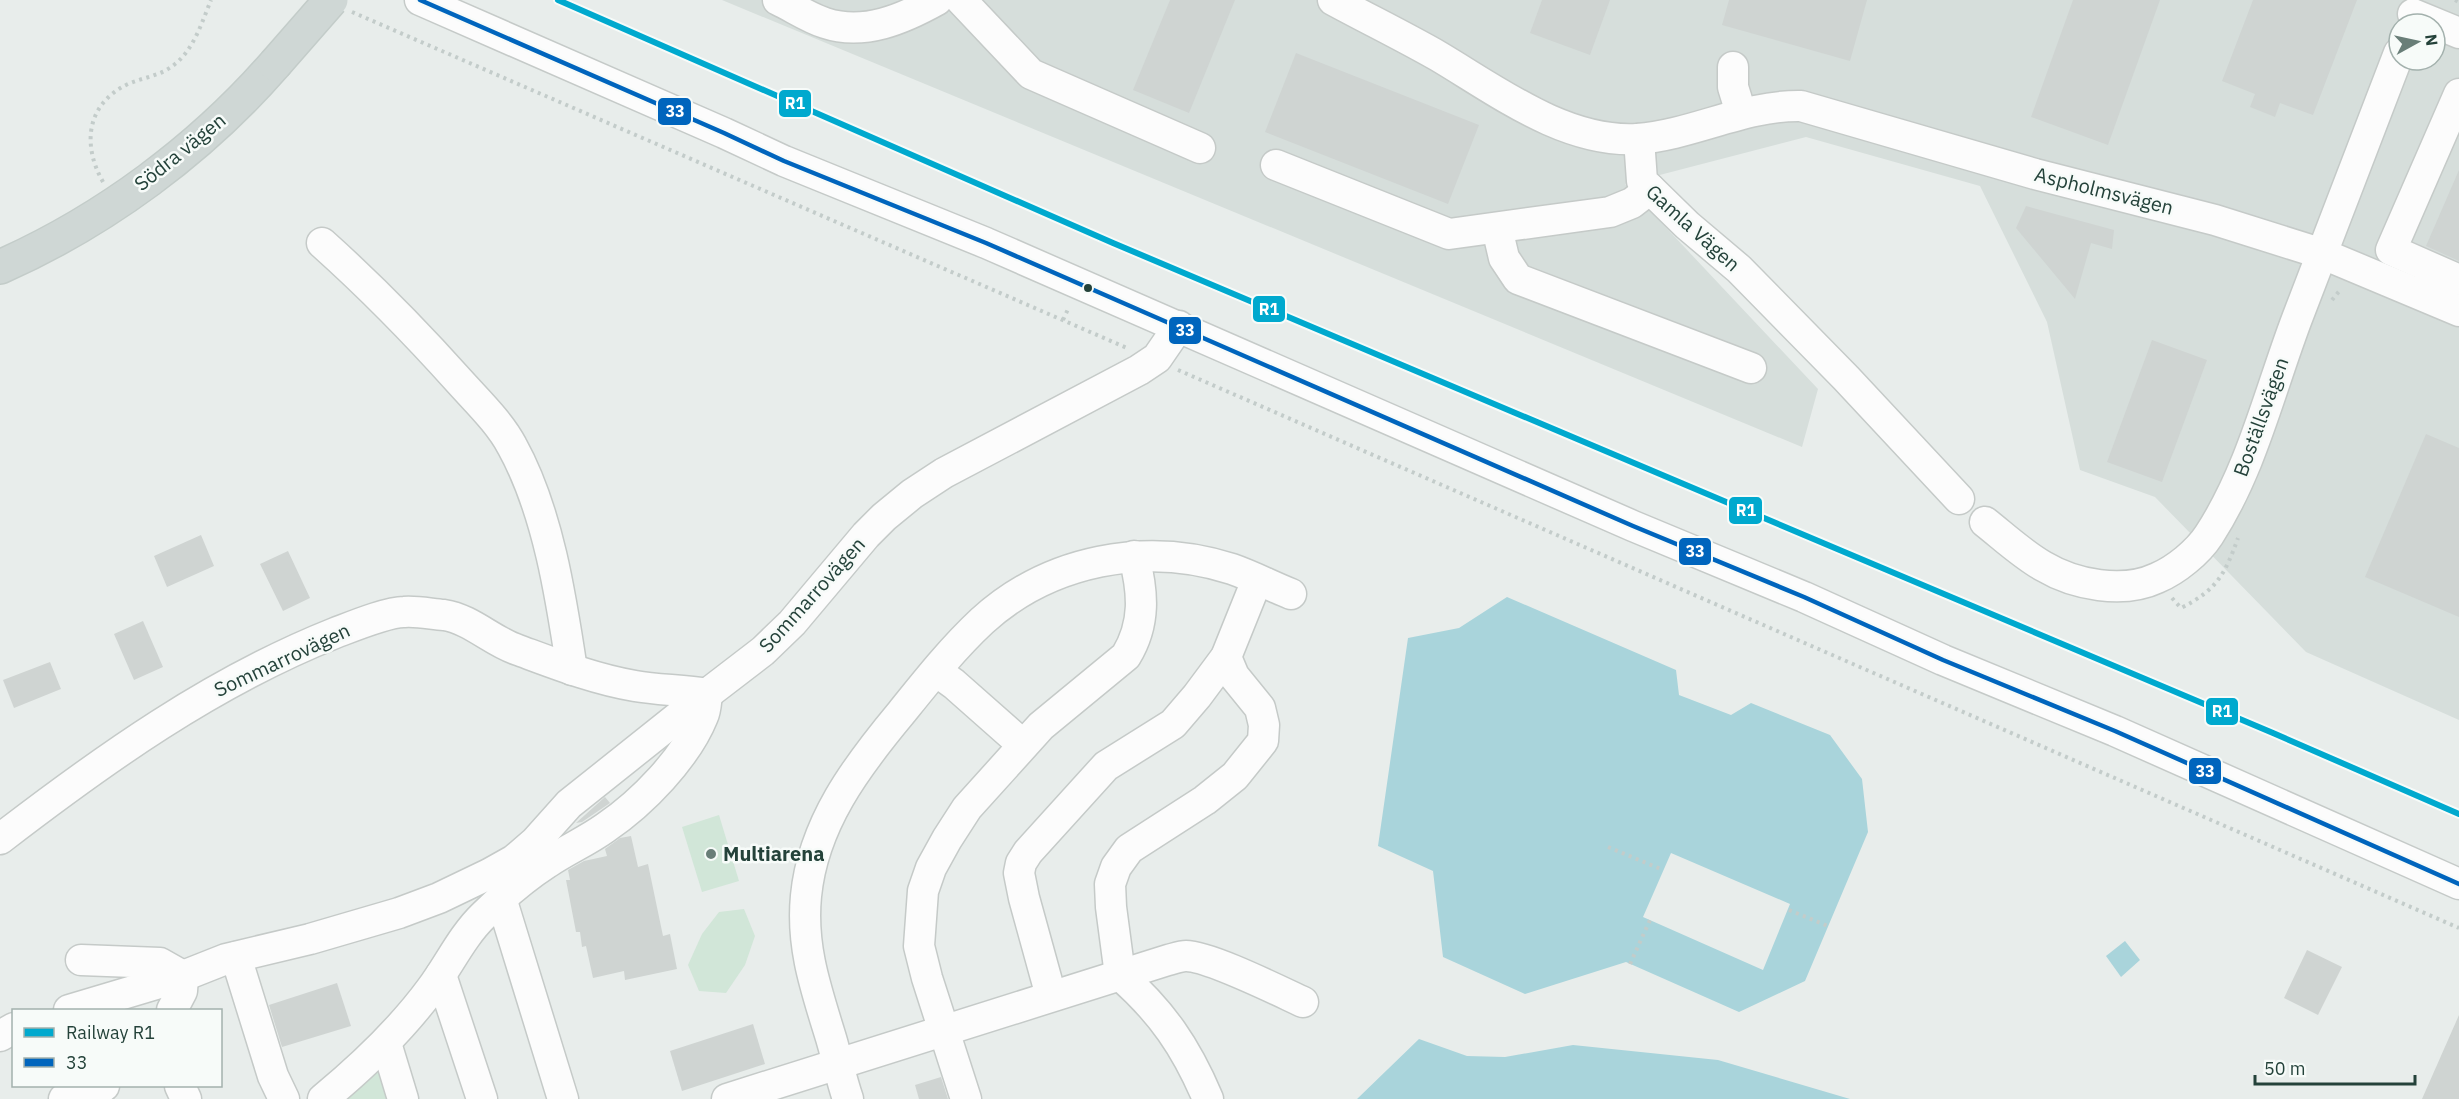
<svg xmlns="http://www.w3.org/2000/svg" width="2459" height="1099" viewBox="0 0 2459 1099" font-family="'IBM Plex Sans',sans-serif">
  <style>
    .built { fill: #d6dedb; fill-rule: evenodd }
    .green { fill: #d1e6d8 }
    .water { fill: #a9d4db; fill-rule: evenodd }
    .building { fill: #cfd4d2 }
    .lines { fill: none; stroke-linecap: round; stroke-linejoin: round }
    .minor-casing { stroke: #c5cac8; stroke-width: 33 }
    .major-casing { stroke: #c3ccc9; stroke-width: 36 }
    .path { stroke: #c3ccca; stroke-width: 4; stroke-dasharray: 3 4.5; stroke-linecap: butt }
    .minor { stroke: #fcfcfc; stroke-width: 30 }
    .major { stroke: #cfd7d5; stroke-width: 33 }
    .major-bridge-casing { stroke: #c3ccc9; stroke-width: 36; stroke-linecap: butt }
    .major-bridge { stroke: #cfd7d5; stroke-width: 33 }
    .bus-1-casing { stroke: #f7fbf9; stroke-width: 9 }
    .bus-1 { stroke: #0065bd; stroke-width: 4.5 }
    .rail-1-casing { stroke: #f7fbf9; stroke-width: 10 }
    .rail-1 { stroke: #00a9ce; stroke-width: 6 }
    .bus-dot { fill: #24423a; stroke: #f7fbf9; stroke-width: 2 }
    .poi-dot { fill: #697e78; stroke: #f7fbf9; stroke-width: 2 }
    .labels { text-anchor: middle; stroke-width: 5; stroke-linejoin: round; paint-order: stroke }
    .street-label { font-size: 20px; fill: #24423a; stroke: #f7fbf9 }
    .poi-label { font-size: 20px; font-weight: bold; fill: #24423a; stroke: #f7fbf9; text-anchor: start }
    .line-badge { stroke: #f7fbf9; stroke-width: 2 }
    .badge-label { font-size: 16px; text-anchor: middle; font-weight: bold; fill: #fff }
  </style>
  <rect width="100%" height="100%" fill="#e8edeb"/>
  <path class="built" d="M722 0H2459V720L2306 652 2155 497 2080 470 2047 322 1980 186 1806 137 1625 184 1818 389 1802 447ZM2399 24H2435V60H2399Z"/>
  <g class="green">
    <path d="M719 815 739 881 702 892 682 827Z"/>
    <path d="M744 909 755 936 745 965 726 993 699 991 688 965 702 934 719 912Z"/>
    <path d="M374 1064 397 1099H338Z"/>
  </g>
  <g class="water">
    <path d="M1507 597 1676 670 1679 695 1731 715 1751 703 1830 735 1862 779 1868 832 1805 981 1739 1012 1626 962 1525 994 1443 957 1433 871 1378 846 1408 638 1459 628ZM1671 853 1790 904 1763 970 1643 917Z"/>
    <path d="M2125 941 2140 960 2121 977 2106 956Z"/>
    <path d="M1419 1039 1467 1056 1505 1057 1573 1045 1718 1060 1850 1099H1357Z"/>
  </g>
  <g class="building">
    <path d="M1170 0H1235L1189 113 1133 90Z"/>
    <path d="M1542 0H1610L1590 55 1530 33Z"/>
    <path d="M1729 0H1867L1850 61 1722 25Z"/>
    <path d="M2073 0H2160L2108 145 2031 117Z"/>
    <path d="M2253 0H2357L2313 115 2280 103 2275 117 2250 107 2255 94 2222 81Z"/>
    <path d="M1296 53 1479 125 1448 204 1265 132Z"/>
    <path d="M2459 170V261L2426 246Z"/>
    <path d="M2026 206 2114 230 2112 249 2091 243 2075 299 2016 228Z"/>
    <path d="M2152 340 2207 360 2162 482 2107 462Z"/>
    <path d="M2426 434 2459 448V617L2365 577Z"/>
    <path d="M201 535 214 566 167 587 154 556Z"/>
    <path d="M288 551 310 598 283 611 260 564Z"/>
    <path d="M143 621 163 667 134 680 114 634Z"/>
    <path d="M50 662 61 689 14 708 3 680Z"/>
    <path d="M605 797 610 803 582 822 576 823Z"/>
    <path d="M631 836 638 867 648 864 663 936 670 934 677 969 625 980 624 971 593 978 586 946 582 947 580 932H576L566 880H570L568 870 584 861 607 856 605 849 620 838Z"/>
    <path d="M2307 950 2342 967 2318 1015 2284 998Z"/>
    <path d="M337 983 351 1026 282 1047 269 1005Z"/>
    <path d="M2459 1015V1099H2422Z"/>
    <path d="M753 1024 765 1064 682 1091 670 1051Z"/>
    <path d="M941 1077 948 1099H919L915 1085Z"/>
  </g>
  <g class="lines">
    <defs>
      <g id="minor">
        <path d="M420 0 724 133 784 161 986 243 1633 526 1804 597 1943 660 2115 731 2459 884"/>
        <path d="M778 0C793 7 809 18 825 23 864 36 903 19 937 0"/>
        <path d="M961 0 1031 74 1200 148"/>
        <path d="M1333 0C1368 19 1403 36 1438 56 1497 91 1565 143 1637 139 1693 135 1744 105 1801 106L2035 174 2215 220 2323 254 2459 311"/>
        <path d="M2413 14 2459 33"/>
        <path d="M1733 67V87L1741 113"/>
        <path d="M2459 94 2391 250 2459 280"/>
        <path d="M1639 139 1642 181 1687 225 1739 269 1846 378 1959 499"/>
        <path d="M1276 165 1449 234 1610 212 1632 203 1650 189"/>
        <path d="M1497 228 1504 258 1518 279 1751 368"/>
        <path d="M322 243C370 286 417 334 460 382 478 402 500 423 512 446 548 511 561 597 572 670"/>
        <path d="M1985 522C2004 537 2022 554 2043 566 2075 585 2123 594 2157 578 2176 570 2198 552 2209 535 2252 469 2270 389 2298 316 2331 228 2366 141 2399 53"/>
        <path d="M936 671 954 684 1023 745"/>
        <path d="M0 839C104 759 212 682 335 633 351 627 387 612 404 612 417 611 431 614 444 615 471 619 493 642 518 650 556 664 594 679 635 686 658 690 683 690 707 694L763 651 792 623 866 535 884 517 912 494 944 473 1139 370 1157 358 1179 326"/>
        <path d="M501 898 563 1099"/>
        <path d="M236 957 273 1076 284 1099"/>
        <path d="M81 960 160 963 183 976"/>
        <path d="M441 975 482 1099"/>
        <path d="M1051 996 1024 898 1019 873 1021 863 1028 852 1106 766 1173 724 1197 696 1226 657 1257 580"/>
        <path d="M69 1010 183 976 226 959 310 939 399 913 439 898 489 874 514 860 535 842 569 804 707 694"/>
        <path d="M172 1010 182 991 183 976"/>
        <path d="M0 1036 14 1028"/>
        <path d="M386 1043 403 1099"/>
        <path d="M180 1086 186 1099"/>
        <path d="M64 1099 104 1086"/>
        <path d="M323 1099C363 1066 400 1031 431 989 449 965 462 936 484 915 503 896 524 878 547 863 566 850 587 841 605 828 642 803 686 758 703 716 706 710 706 701 707 694"/>
        <path d="M727 1099 1168 960C1173 959 1180 956 1186 956 1209 956 1279 991 1303 1002"/>
        <path d="M848 1099C841 1079 837 1058 831 1038 816 989 801 947 806 896 813 824 856 767 901 713 926 682 952 649 982 621 1049 560 1146 541 1232 569 1252 576 1271 586 1291 594"/>
        <path d="M966 1099 927 978 919 946 923 891 931 868 947 839 967 808 1041 726 1126 656C1146 623 1143 592 1134 556"/>
        <path d="M1208 1099C1186 1047 1162 1012 1120 975L1111 907 1110 884 1116 867 1129 849 1205 800 1235 776 1263 741 1264 725 1260 708 1234 676 1226 657"/>
      </g>
      <path id="major" d="M0 267C104 221 201 149 275 64"/>
    </defs>
    <use href="#minor" class="minor-casing"/>
    <use href="#major" class="major-casing"/>
    <g class="path">
      <path d="M2455 0 2459 2"/>
      <path d="M352 12 1127 348"/>
      <path d="M103 182C82 145 86 104 128 84 144 77 161 76 175 64 194 49 202 22 211 0"/>
      <path d="M2332 300 2341 289"/>
      <path d="M1063 320 1069 307"/>
      <path d="M1178 370 2459 928"/>
      <path d="M2172 598 2181 608C2217 590 2225 574 2238 538"/>
      <path d="M1608 847 1663 870"/>
      <path d="M1789 910 1828 926"/>
      <path d="M1630 964 1650 920"/>
    </g>
    <use href="#minor" class="minor"/>
    <use href="#major" class="major"/>
    <defs>
      <path id="major-bridge" d="M275 64 331 0"/>
    </defs>
    <use href="#major-bridge" class="major-bridge-casing"/>
    <use href="#major-bridge" class="major-bridge"/>
    <defs>
      <path id="bus-1" d="M420 0 724 133 784 161 986 243 1633 526 1804 597 1943 660 2115 731 2459 884"/>
    </defs>
    <use href="#bus-1" class="bus-1-casing"/>
    <use href="#bus-1" class="bus-1"/>
    <defs>
      <path id="rail-1" d="M558 0 1113 243 2273 733 2459 814"/>
    </defs>
    <use href="#rail-1" class="rail-1-casing"/>
    <use href="#rail-1" class="rail-1"/>
  </g>
  <circle class="bus-dot" cx="1088" cy="288" r="5"/>
  <circle class="poi-dot" cx="711" cy="854" r="6"/>
  <g class="labels">
    <g class="street-label">
      <text transform="translate(180 152) rotate(-39)" y="7">Södra vägen</text>
      <text transform="translate(2104 191) rotate(14)" y="7">Aspholmsvägen</text>
      <text transform="translate(1693 228) rotate(42)" y="7">Gamla Vägen</text>
      <text transform="translate(2261 417) rotate(-70)" y="7">Boställsvägen</text>
      <text transform="translate(812 595) rotate(-48)" y="7">Sommarrovägen</text>
      <text transform="translate(282 660) rotate(-25)" y="7">Sommarrovägen</text>
    </g>
    <g class="poi-label">
      <text x="723" y="861">Multiarena</text>
    </g>
  </g>
  <g class="line-badge">
    <rect x="778" y="89" width="34" height="29" rx="6" fill="#00a9ce"/>
    <rect x="657" y="97" width="35" height="29" rx="6" fill="#0065bd"/>
    <rect x="1252" y="295" width="34" height="28" rx="6" fill="#00a9ce"/>
    <rect x="1168" y="316" width="34" height="29" rx="6" fill="#0065bd"/>
    <rect x="1728" y="496" width="35" height="29" rx="6" fill="#00a9ce"/>
    <rect x="1678" y="537" width="34" height="29" rx="6" fill="#0065bd"/>
    <rect x="2205" y="697" width="34" height="29" rx="6" fill="#00a9ce"/>
    <rect x="2188" y="757" width="34" height="28" rx="6" fill="#0065bd"/>
  </g>
  <g class="badge-label">
    <text x="795" y="109">R1</text>
    <text x="675" y="117">33</text>
    <text x="1269" y="315">R1</text>
    <text x="1185" y="336">33</text>
    <text x="1746" y="516">R1</text>
    <text x="1695" y="557">33</text>
    <text x="2222" y="717">R1</text>
    <text x="2205" y="777">33</text>
  </g>
  <rect x="12" y="1009" width="210" height="78" fill="#f7fbf9" stroke="#a3b1ad" stroke-width="1.5"/>
  <rect x="24" y="1028" width="30" height="9" fill="#00a9ce" stroke="#a3b1ad" stroke-width="1.5"/>
  <text x="66" y="1039" font-size="18" fill="#24423a">Railway R1</text>
  <rect x="24" y="1058" width="30" height="9" fill="#0065bd" stroke="#a3b1ad" stroke-width="1.5"/>
  <text x="66" y="1069" font-size="18" fill="#24423a">33</text>
  <g transform="translate(2417 42) rotate(82)"><circle r="28" fill="#f7fbf9" stroke="#a3b1ad" stroke-width="1.5"/>
  <path d="M0-4.5L10 22L0 15L-10 22Z" fill="#697e78"/>
  <text y="-9" font-size="16" font-weight="bold" text-anchor="middle" fill="#24423a">N</text>
  </g>
  <path d="M2255 1075v9h160v-9" fill="none" stroke="#24423a" stroke-width="3"/>
  <text x="2264" y="1075" font-size="18" fill="#24423a" stroke="#f7fbf9" stroke-width="4.5" paint-order="stroke">50 m</text>
</svg>
